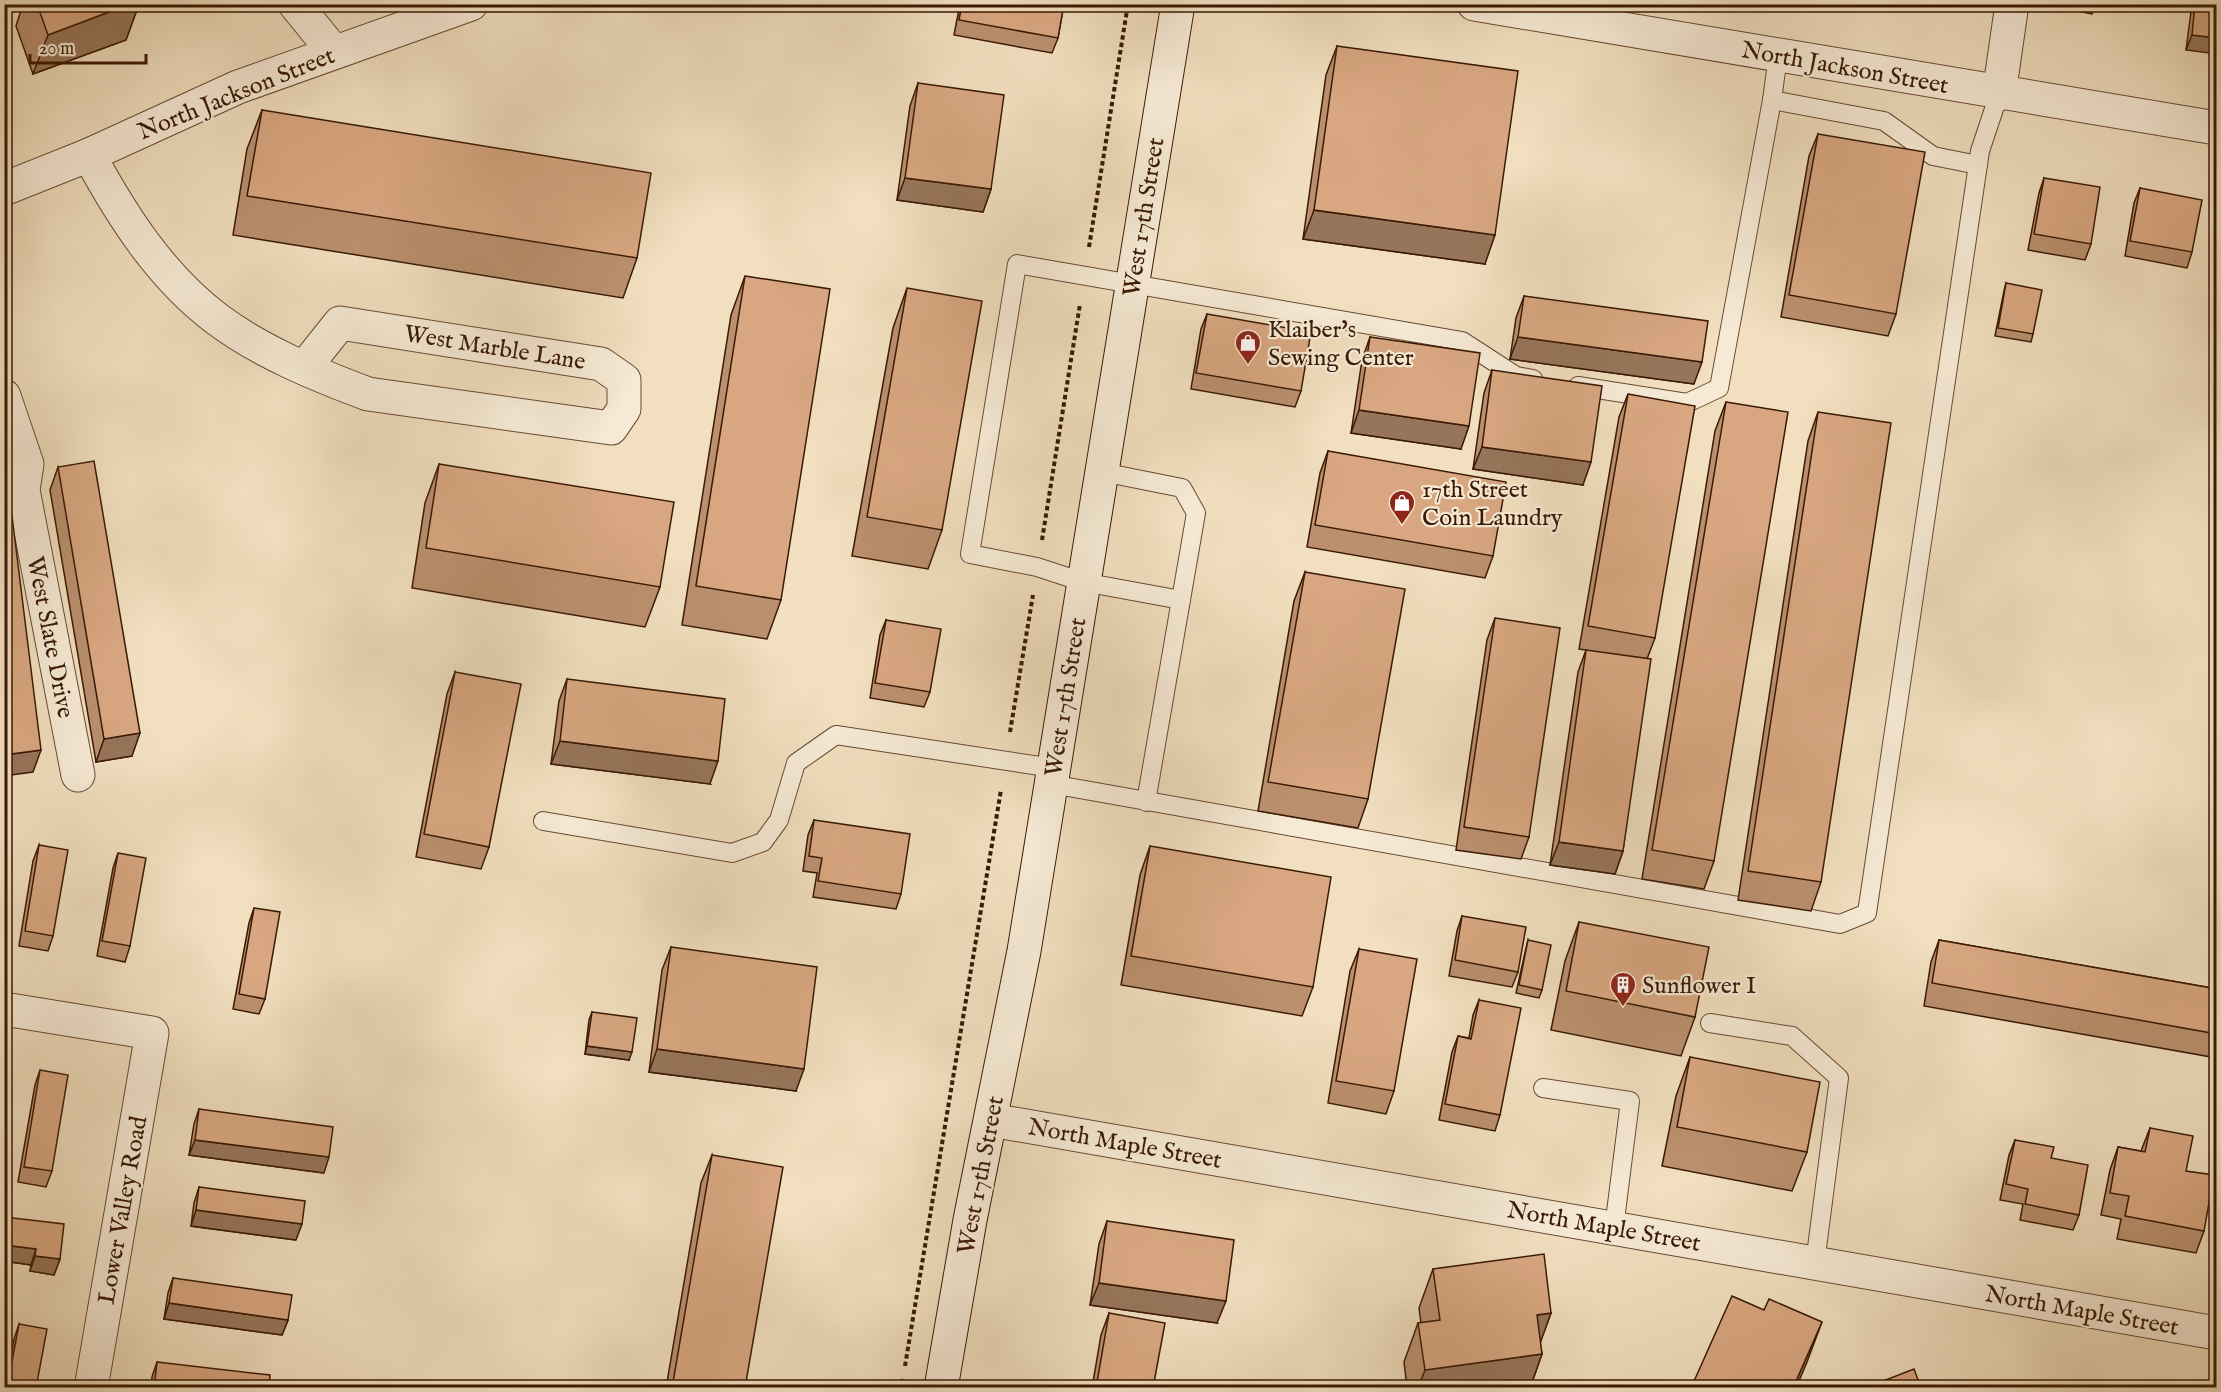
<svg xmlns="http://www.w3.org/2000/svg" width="2221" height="1392" viewBox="0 0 2221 1392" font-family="'IM FELL English',serif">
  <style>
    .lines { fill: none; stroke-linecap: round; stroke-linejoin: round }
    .lane-casing { stroke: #684a34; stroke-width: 20 }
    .street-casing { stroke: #684a34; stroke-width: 35 }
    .secondary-casing { stroke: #3a1905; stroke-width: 35 }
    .path { stroke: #3a1905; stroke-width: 4; stroke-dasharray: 4.5 3; stroke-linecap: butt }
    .lane { stroke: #f6ead5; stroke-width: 18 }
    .street { stroke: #f6ead5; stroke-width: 33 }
    .secondary { stroke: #f6ead5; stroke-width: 33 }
    .wall { fill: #ba906f; stroke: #3a1905; stroke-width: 1.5 }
    .shaded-wall { fill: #97755a; stroke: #3a1905; stroke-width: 1.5 }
    .building { fill: #d8a781; stroke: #3a1905; stroke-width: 1.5 }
    .labels { text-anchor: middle; stroke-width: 4.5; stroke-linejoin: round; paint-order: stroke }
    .street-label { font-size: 24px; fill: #3a1905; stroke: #f6ead5 }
    .poi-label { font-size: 24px; fill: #3a1905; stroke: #f6ead5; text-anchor: start }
  </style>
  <rect width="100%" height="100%" fill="#f1dfbf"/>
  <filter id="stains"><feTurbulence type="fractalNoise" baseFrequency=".00333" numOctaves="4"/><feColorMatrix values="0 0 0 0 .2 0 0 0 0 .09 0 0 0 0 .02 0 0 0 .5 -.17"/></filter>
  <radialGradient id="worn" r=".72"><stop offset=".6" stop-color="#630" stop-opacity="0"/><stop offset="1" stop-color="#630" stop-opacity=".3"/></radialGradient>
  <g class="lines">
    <defs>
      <g id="lane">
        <path d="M1778 56 1772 100 1884 121 1933 156 1978 165"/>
        <path d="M1578 386 1687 403 1719 388 1772 100"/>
        <path d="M1102 472 1182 488 1196 513 1146 802"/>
        <path d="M1181 600 1083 582 1037 567 970 554 1017 264 1462 341 1516 376 1533 379"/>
        <path d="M1051 784 1840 924 1867 913 1980 151 1999 94"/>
        <path d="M543 821 732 853 763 842 779 820 796 763 836 735 1053 768"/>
        <path d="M1710 1023 1792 1036 1839 1078 1815 1263"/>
        <path d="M1543 1088 1630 1101 1614 1228"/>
      </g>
      <g id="street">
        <path d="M295 4 334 52"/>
        <path d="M1474 4 2216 128"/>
        <path d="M1999 94 2012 4"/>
        <path d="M89 155C122 216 161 277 217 319 261 352 317 375 368 394L611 428 624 409V380L601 364 340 323 305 367"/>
        <path d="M4 189 89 155 238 87 471 4"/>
        <path d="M4 396 27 464 23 490 78 775"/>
        <path d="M4 1009 152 1033 91 1388"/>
        <path d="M991 1120 2216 1333"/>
      </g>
      <path id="secondary" d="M941 1388 970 1220 1024 951 1178 4"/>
    </defs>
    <use href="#lane" class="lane-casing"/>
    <use href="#street" class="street-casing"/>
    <use href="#secondary" class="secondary-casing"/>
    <g class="path">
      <path d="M1089 247 1128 4"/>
      <path d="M1042 540 1080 304"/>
      <path d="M1010 732 1033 595"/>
      <path d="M905 1366 1001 790"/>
      <path d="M901 1388 903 1379"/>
    </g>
    <use href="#lane" class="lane"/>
    <use href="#street" class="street"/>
    <use href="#secondary" class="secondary"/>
  </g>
  <g class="wall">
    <path d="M23 4H139L126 40 33 74 16 26Z"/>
    <path d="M960 4H1064L1058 38 1052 53 954 35Z"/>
    <path d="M2057 4H2096L2092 14 2056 7Z"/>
    <path d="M2192 4H2217L2186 50Z"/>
    <path d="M1337 46 1485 264 1303 239 1326 75Z"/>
    <path d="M918 83 991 189 983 212 897 200 910 106Z"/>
    <path d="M262 110 637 258 623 298 233 235 247 149Z"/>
    <path d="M1818 134 1896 314 1888 336 1781 317 1809 156Z"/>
    <path d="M2044 178 2091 244 2085 260 2028 250 2039 193Z"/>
    <path d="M2140 188 2192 252 2187 268 2125 256 2134 203Z"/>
    <path d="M745 276 781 600 767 639 682 625 731 315Z"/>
    <path d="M2006 283 2033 334 2031 342 1995 336 2004 291Z"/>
    <path d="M907 288 942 530 928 569 852 556 893 328Z"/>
    <path d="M1524 296 1694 384 1510 359 1516 318Z"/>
    <path d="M1207 314 1301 391 1295 407 1191 389 1201 329Z"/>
    <path d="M1370 337 1461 449 1351 433 1362 360Z"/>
    <path d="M1492 370 1583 485 1473 469 1484 393Z"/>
    <path d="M1628 394 1655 638 1647 659 1623 851 1615 874 1550 865 1578 672 1586 650 1579 649 1619 417Z"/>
    <path d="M1726 402 1714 861 1704 889 1642 879 1715 431Z"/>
    <path d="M1818 412 1821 882 1811 911 1738 900 1808 441Z"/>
    <path d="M1328 451 1493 556 1485 578 1307 547 1320 473Z"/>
    <path d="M439 464 660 587 645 627 412 588 425 503Z"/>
    <path d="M58 467 132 756 96 762 50 490Z"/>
    <path d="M1305 572 1368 799 1358 828 1258 811 1294 601Z"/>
    <path d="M1495 618 1529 837 1521 859 1456 850 1487 640Z"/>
    <path d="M886 620 930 692 924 707 870 698 880 635Z"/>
    <path d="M455 672 489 847 481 869 416 857 447 694Z"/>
    <path d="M567 679 710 784 551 764 559 701Z"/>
    <path d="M814 820 901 894 896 909 813 897 817 873 803 871 808 835Z"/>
    <path d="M39 845 53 936 48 951 19 946 33 861Z"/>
    <path d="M1150 846 1313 987 1302 1016 1121 985 1140 875Z"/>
    <path d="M118 853 130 946 125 962 97 956 113 868Z"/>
    <path d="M254 908 265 999 259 1014 233 1009 249 923Z"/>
    <path d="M1462 916 1518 972 1512 987 1449 976 1457 931Z"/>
    <path d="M1579 922 1695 1017 1681 1056 1551 1030 1565 961Z"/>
    <path d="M1528 940 1542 990 1539 998 1516 993 1526 948Z"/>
    <path d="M1939 940 2217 989V1058L1924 1006 1931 962Z"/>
    <path d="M671 947 796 1091 649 1072 662 970Z"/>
    <path d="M1359 949 1394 1091 1386 1114 1328 1103 1350 971Z"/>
    <path d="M1479 1000 1500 1115 1495 1131 1439 1120 1452 1052 1458 1036 1469 1038 1473 1015Z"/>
    <path d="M592 1012 629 1060 585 1054 589 1020Z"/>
    <path d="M1690 1057 1807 1152 1792 1191 1662 1166 1676 1096Z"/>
    <path d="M40 1070 52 1171 46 1187 18 1182 35 1085Z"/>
    <path d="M199 1109 324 1173 189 1155 194 1124Z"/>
    <path d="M2150 1128 2186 1171 2204 1231 2196 1253 2117 1239 2121 1219 2101 1215 2110 1170 2118 1147 2141 1151Z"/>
    <path d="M2015 1140 2051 1158 2079 1215 2073 1230 2020 1220 2023 1204 2000 1200 2009 1155Z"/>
    <path d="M712 1155 745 1388H666L701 1183Z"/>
    <path d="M199 1187 296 1240 191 1226 194 1203Z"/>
    <path d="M4 1217 60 1259 54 1275 30 1271 31 1265 4 1261Z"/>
    <path d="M1107 1221 1217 1323 1090 1305 1099 1244Z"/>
    <path d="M1433 1269 1551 1313 1540 1342 1542 1354 1530 1388H1407L1404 1362 1418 1323H1421L1419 1308Z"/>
    <path d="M173 1278 288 1320 282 1335 164 1319 168 1293Z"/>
    <path d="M1109 1313 1153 1388H1092L1101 1335Z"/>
    <path d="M19 1324 36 1388H5L14 1339Z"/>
    <path d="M157 1362 269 1388H151L152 1377Z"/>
  </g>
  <g class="shaded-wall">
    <path d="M130 4H139L126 40 33 74 48 35Z"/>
    <path d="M1919 4H1959L1957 10Z"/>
    <path d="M2192 35 2217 38V54L2186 50Z"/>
    <path d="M905 178 991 189 983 212 897 200Z"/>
    <path d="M1314 210 1495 235 1485 264 1303 239Z"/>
    <path d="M1518 337 1702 362 1694 384 1510 359Z"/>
    <path d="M1359 410 1469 426 1461 449 1351 433Z"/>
    <path d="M1482 447 1591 462 1583 485 1473 469Z"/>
    <path d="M140 733 132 756 96 762 104 739Z"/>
    <path d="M560 741 718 761 710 784 551 764Z"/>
    <path d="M41 750 33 772 4 776V755Z"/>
    <path d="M1559 842 1623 851 1615 874 1550 865Z"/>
    <path d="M587 1046 632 1052 629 1060 585 1054Z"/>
    <path d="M657 1049 804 1069 796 1091 649 1072Z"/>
    <path d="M195 1140 329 1157 324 1173 189 1155Z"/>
    <path d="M196 1210 302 1224 296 1240 191 1226Z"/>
    <path d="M4 1245 36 1249 31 1265 4 1261Z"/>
    <path d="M35 1256 60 1259 54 1275 30 1271Z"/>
    <path d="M1099 1283 1226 1301 1217 1323 1090 1305Z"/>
    <path d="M169 1303 288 1320 282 1335 164 1319Z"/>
    <path d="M1551 1313 1537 1352V1315Z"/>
    <path d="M1822 1322 1807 1362 1796 1388H1793Z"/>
    <path d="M1542 1354 1530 1388H1418L1425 1370Z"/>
  </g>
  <g class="building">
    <path d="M37 4H130L48 35Z"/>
    <path d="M962 4H1064L1058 38 959 20Z"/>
    <path d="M2195 4H2217V38L2192 35Z"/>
    <path d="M1337 46 1518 71 1495 235 1314 210Z"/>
    <path d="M918 83 1004 95 991 189 905 178Z"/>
    <path d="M262 110 651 173 637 258 247 196Z"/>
    <path d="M1818 134 1925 152 1896 314 1789 295Z"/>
    <path d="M2044 178 2100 187 2091 244 2034 234Z"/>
    <path d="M2140 188 2202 200 2192 252 2130 241Z"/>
    <path d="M745 276 830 289 781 600 696 586Z"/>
    <path d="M2006 283 2042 290 2033 334 1998 328Z"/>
    <path d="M907 288 982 301 942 530 867 517Z"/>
    <path d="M1524 296 1708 321 1702 362 1518 337Z"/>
    <path d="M1207 314 1311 332 1301 391 1196 373Z"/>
    <path d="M1370 337 1480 353 1469 426 1359 410Z"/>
    <path d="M1492 370 1602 386 1591 462 1482 447Z"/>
    <path d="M1628 394 1695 406 1655 638 1588 626Z"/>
    <path d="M1726 402 1788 412 1714 861 1652 850Z"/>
    <path d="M1818 412 1891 423 1821 882 1748 871Z"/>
    <path d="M1328 451 1506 482 1493 556 1315 525Z"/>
    <path d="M94 461 140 733 104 739 58 467Z"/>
    <path d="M439 464 674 502 660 587 426 548Z"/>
    <path d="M10 500 41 750 4 755V501Z"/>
    <path d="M1305 572 1405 589 1368 799 1268 782Z"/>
    <path d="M1495 618 1560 628 1529 837 1464 827Z"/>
    <path d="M886 620 941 629 930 692 875 683Z"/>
    <path d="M1586 650 1651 659 1623 851 1559 842Z"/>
    <path d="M455 672 521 684 489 847 424 834Z"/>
    <path d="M567 679 725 699 718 761 560 741Z"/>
    <path d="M814 820 910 834 901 894 818 881 822 858 809 856Z"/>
    <path d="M39 845 68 850 53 936 25 931Z"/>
    <path d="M1150 846 1331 877 1313 987 1131 956Z"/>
    <path d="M118 853 146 858 130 946 102 941Z"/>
    <path d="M254 908 280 912 265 999 239 994Z"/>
    <path d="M1462 916 1526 927 1518 972 1455 960Z"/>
    <path d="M1579 922 1709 947 1695 1017 1566 991Z"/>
    <path d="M1528 940 1551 945 1542 990 1519 985Z"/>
    <path d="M1939 940 2217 989V1034L1932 983Z"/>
    <path d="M671 947 817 967 804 1069 657 1049Z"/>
    <path d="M1359 949 1417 959 1394 1091 1336 1081Z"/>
    <path d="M1479 1000 1521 1008 1500 1115 1445 1104 1458 1036 1471 1039Z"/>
    <path d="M592 1012 637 1018 632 1052 587 1046Z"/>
    <path d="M1690 1057 1820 1082 1807 1152 1677 1127Z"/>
    <path d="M40 1070 68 1075 52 1171 24 1167Z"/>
    <path d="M199 1109 333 1127 329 1157 195 1140Z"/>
    <path d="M2150 1128 2193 1136 2186 1171 2214 1175 2204 1231 2125 1216 2129 1196 2110 1193 2118 1147 2145 1152Z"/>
    <path d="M2015 1140 2054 1147 2051 1158 2088 1165 2079 1215 2025 1204 2028 1189 2006 1184Z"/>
    <path d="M712 1155 783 1167 745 1388H672Z"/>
    <path d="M199 1187 305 1201 302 1224 196 1210Z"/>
    <path d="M4 1217 64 1224 60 1259 35 1256 36 1249 4 1245Z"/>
    <path d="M1107 1221 1234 1240 1226 1301 1099 1283Z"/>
    <path d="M1544 1254 1551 1313 1537 1315 1542 1354 1425 1370 1418 1323 1440 1320 1433 1269Z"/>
    <path d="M173 1278 292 1295 288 1320 169 1303Z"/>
    <path d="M1732 1296 1764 1310 1769 1299 1822 1322 1793 1388H1691Z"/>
    <path d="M1109 1313 1165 1323 1153 1388H1096Z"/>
    <path d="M19 1324 47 1329 36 1388H7Z"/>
    <path d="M157 1362 270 1375 269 1388H154Z"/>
    <path d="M1914 1369 1921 1388H1865Z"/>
  </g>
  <defs>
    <symbol id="shop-pin" viewBox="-11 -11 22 30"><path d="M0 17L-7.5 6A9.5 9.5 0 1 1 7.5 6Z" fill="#8f2418" stroke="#f6ead5"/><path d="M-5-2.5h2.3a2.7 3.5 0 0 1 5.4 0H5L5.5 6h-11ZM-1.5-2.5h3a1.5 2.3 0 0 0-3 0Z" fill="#fff"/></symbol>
    <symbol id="building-pin" viewBox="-11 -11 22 30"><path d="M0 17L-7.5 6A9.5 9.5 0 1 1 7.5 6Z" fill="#8f2418" stroke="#f6ead5"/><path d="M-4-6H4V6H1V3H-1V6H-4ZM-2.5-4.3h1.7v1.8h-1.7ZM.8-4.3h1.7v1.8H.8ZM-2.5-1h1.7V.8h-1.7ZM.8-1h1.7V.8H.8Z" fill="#fff"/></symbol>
  </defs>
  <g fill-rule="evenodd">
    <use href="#shop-pin" x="1233" y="328" width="30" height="40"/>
    <use href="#shop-pin" x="1387" y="488" width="30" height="40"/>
    <use href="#building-pin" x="1608" y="970" width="30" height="40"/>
  </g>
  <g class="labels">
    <g class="street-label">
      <text transform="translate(1845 67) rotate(10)" y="8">North Jackson Street</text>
      <text transform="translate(236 93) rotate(-22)" y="8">North Jackson Street</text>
      <text transform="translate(1143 217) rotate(-81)" y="8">West 17th Street</text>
      <text transform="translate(495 347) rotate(9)" y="8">West Marble Lane</text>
      <text transform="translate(51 637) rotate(79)" y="8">West Slate Drive</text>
      <text transform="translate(1065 697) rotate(-81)" y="8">West 17th Street</text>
      <text transform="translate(1125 1143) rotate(10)" y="8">North Maple Street</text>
      <text transform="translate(980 1175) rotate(-79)" y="8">West 17th Street</text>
      <text transform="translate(122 1210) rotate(-80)" y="8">Lower Valley Road</text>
      <text transform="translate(1604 1226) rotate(10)" y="8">North Maple Street</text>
      <text transform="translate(2082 1310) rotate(10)" y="8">North Maple Street</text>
    </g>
    <g class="poi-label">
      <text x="1268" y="337">Klaiber's<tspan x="1268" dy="28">Sewing Center</tspan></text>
      <text x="1422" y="497">17th Street<tspan x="1422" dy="28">Coin Laundry</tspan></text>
      <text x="1642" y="993">Sunflower I</text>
    </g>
  </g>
  <rect width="2221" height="1392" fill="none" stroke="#f1dfbf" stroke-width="24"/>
  <rect x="6" y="6" width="2209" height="1380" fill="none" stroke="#3a1905" stroke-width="3"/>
  <rect x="12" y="12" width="2197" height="1368" fill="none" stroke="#3a1905" stroke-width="1.5"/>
  <path d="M30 54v9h116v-9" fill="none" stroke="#3a1905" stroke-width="3"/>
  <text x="39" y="54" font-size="18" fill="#3a1905" stroke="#f6ead5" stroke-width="4.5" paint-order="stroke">20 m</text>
  <rect width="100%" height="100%" filter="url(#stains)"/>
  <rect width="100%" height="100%" fill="url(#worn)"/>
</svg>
